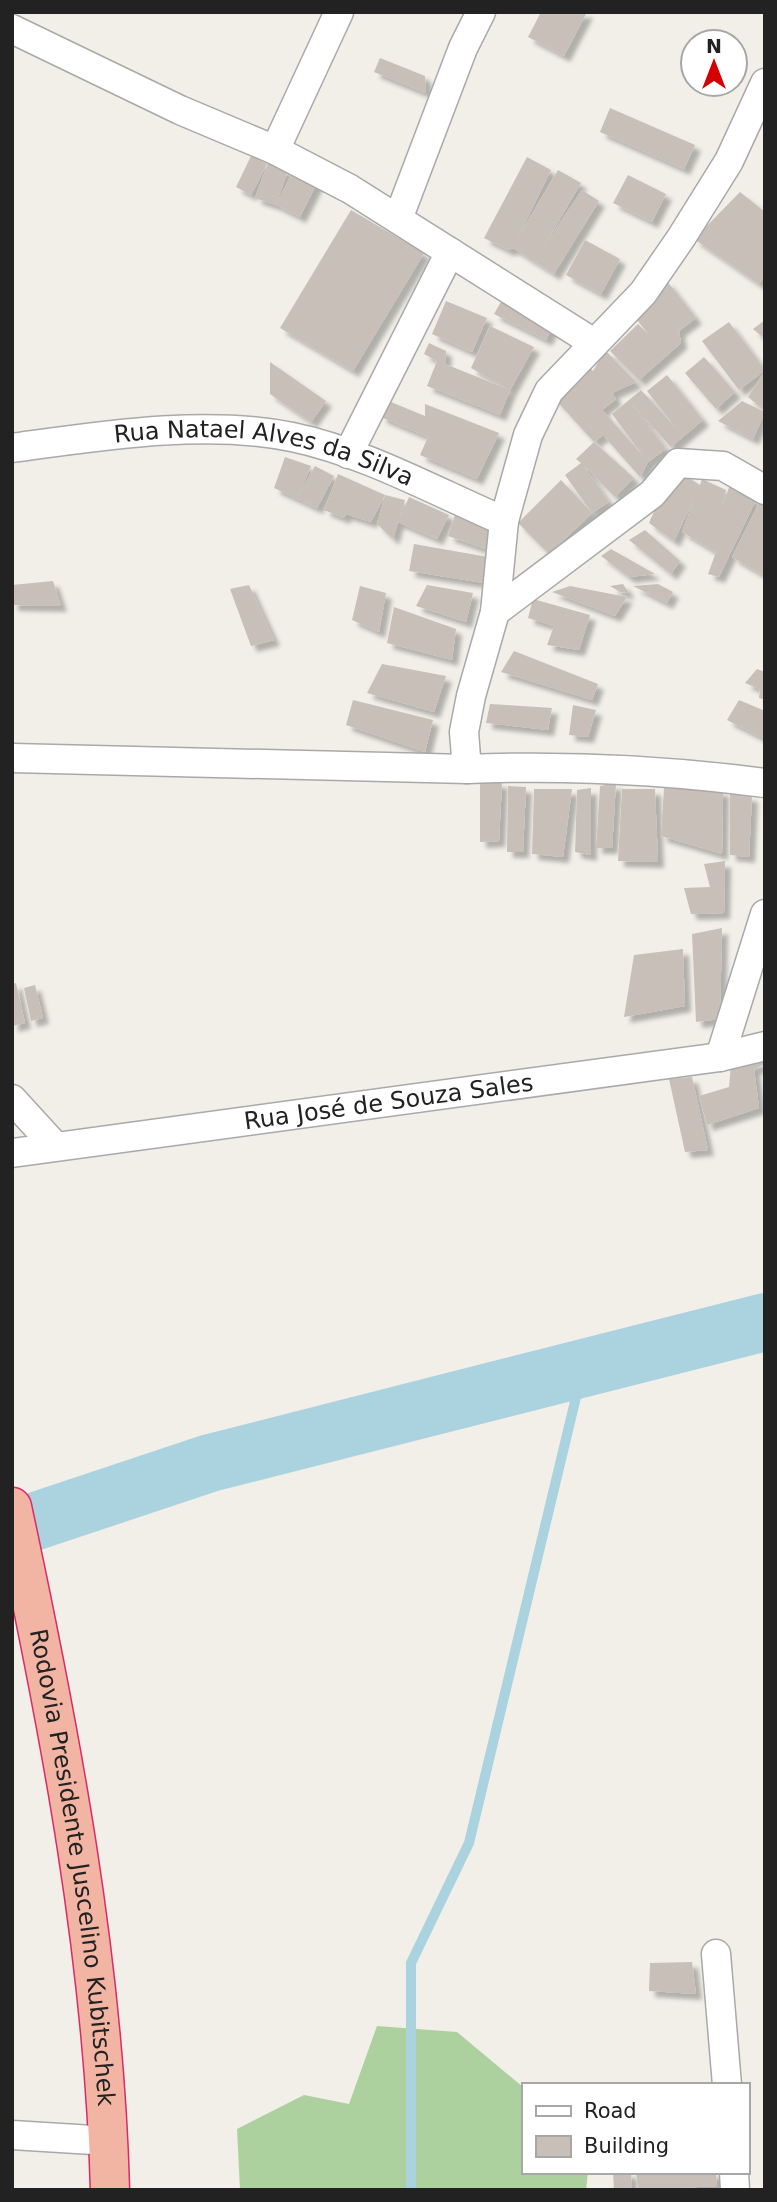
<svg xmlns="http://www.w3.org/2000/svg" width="777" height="2202" viewBox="0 0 777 2202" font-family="'DejaVu Sans',sans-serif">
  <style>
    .forest { fill: #add19e }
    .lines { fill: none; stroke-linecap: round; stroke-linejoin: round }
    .stream { stroke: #aad3df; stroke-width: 10 }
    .river { stroke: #aad3df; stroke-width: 58 }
    .building { fill: #c7bfb8; filter: url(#shadow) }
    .minor-casing { stroke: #a9a9a9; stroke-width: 31 }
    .trunk-casing { stroke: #dc2a67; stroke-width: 41 }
    .minor { stroke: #fff; stroke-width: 28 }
    .trunk { stroke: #f2b4a3; stroke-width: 38 }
    .labels { text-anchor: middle; stroke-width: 5; stroke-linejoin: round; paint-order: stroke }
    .street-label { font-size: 24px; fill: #222; stroke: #fff }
  </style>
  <defs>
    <filter id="shadow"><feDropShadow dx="6" dy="6" stdDeviation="2" flood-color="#0004"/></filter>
  </defs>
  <rect width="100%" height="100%" fill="#f2efe9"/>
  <path class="forest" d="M377 2026 457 2032 523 2087V2172H588L586 2190H240L237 2129 304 2095 349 2104Z"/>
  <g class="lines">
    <path class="stream" d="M411 2190V1963L469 1843 583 1368"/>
    <path class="river" d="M12 1529 210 1463 765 1322"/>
  </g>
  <g class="building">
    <path d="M541 12H587L564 56 528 37Z"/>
    <path d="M380 58 425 76 426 93 374 72Z"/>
    <path d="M610 108 695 145 684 169 600 132Z"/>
    <path d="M251 156 267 164 251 195 236 187Z"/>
    <path d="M527 157 551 170 516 241 558 170 581 183 541 251 582 190 599 201 554 274 513 248 508 250 484 238Z"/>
    <path d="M268 163 288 170 276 205 255 198Z"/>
    <path d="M294 169 318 181 300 217 276 205Z"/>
    <path d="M628 175 666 194 652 222 613 203Z"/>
    <path d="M740 192 765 212V276L759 284 694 239Z"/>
    <path d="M351 210 424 253 353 371 280 328Z"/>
    <path d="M585 240 620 259 601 294 566 275Z"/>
    <path d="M666 280 696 318 679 331 681 343 639 380 610 351 638 324 651 337 636 319 655 302Z"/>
    <path d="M506 293 557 318 546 340 494 314Z"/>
    <path d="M446 301 487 318 472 352 432 334Z"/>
    <path d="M765 320V339L753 329Z"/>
    <path d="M729 322 765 370 739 390 702 341Z"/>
    <path d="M490 326 534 347 510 390 471 368Z"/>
    <path d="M429 343 446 351 445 364 510 390 500 415 427 386 437 361 424 354Z"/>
    <path d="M605 350 636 382 612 393 616 399 602 410 644 457 612 414 641 390 677 429 647 391 667 375 703 420 671 447 632 404 666 449 648 462 640 477 603 435 594 442 554 398 590 368 593 371Z"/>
    <path d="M704 357 735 392 716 409 685 373Z"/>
    <path d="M270 362 326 401 311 422 270 394Z"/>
    <path d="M765 371V411L748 397Z"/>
    <path d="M381 398 425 416V404L499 433 477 479 420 455 428 437 381 417Z"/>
    <path d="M742 401 765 412 753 439 718 421Z"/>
    <path d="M594 442 634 478 615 497 584 466 609 502 592 513 549 554 518 523 561 480 592 513 565 475 581 463 576 459Z"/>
    <path d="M285 457 311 466 298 497 315 466 334 476 317 508 274 488Z"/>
    <path d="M673 468 700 485 702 479 726 490 721 509 730 485 756 500 719 577 708 574 716 552 682 532 695 497 674 541 649 523Z"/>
    <path d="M338 474 385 495 371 522 346 514 344 518 324 510Z"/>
    <path d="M385 495 405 500 399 520 409 497 449 515 437 539 398 522 393 539 377 524Z"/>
    <path d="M759 503 765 506V576L732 557Z"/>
    <path d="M455 515 498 531 491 551 448 536Z"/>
    <path d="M645 530 680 561 671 574 629 540Z"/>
    <path d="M414 544 494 558 490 584 409 571Z"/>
    <path d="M611 549 655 574 629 577 601 556Z"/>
    <path d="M53 581 61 606 12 605V585Z"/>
    <path d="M623 584 629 593 620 592 610 586Z"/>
    <path d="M658 584 673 592 667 603 633 586Z"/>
    <path d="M249 585 274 640 251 646 230 589Z"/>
    <path d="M427 585 473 593 466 622 416 606Z"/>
    <path d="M360 586 386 593 379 632 352 620Z"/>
    <path d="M570 586 627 597 615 616 552 592Z"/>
    <path d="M533 599 590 615 579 650 547 645 554 626 528 618Z"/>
    <path d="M394 607 456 629 452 660 387 643Z"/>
    <path d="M514 651 598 684 592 700 501 672Z"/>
    <path d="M382 664 446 676 434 712 367 693Z"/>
    <path d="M757 669 765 672V700L759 698 760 689 745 683Z"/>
    <path d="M353 700 433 720 425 752 346 725Z"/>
    <path d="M739 700 765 711V739L727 720Z"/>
    <path d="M490 704 552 708 548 730 486 723Z"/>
    <path d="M573 705 596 710 588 737 569 735Z"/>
    <path d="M480 782H502L499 841 480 842Z"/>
    <path d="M616 783 612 848H596L600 786Z"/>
    <path d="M508 786 526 787 523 852H507Z"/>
    <path d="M591 788V855L575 852 577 790Z"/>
    <path d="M664 788 723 790 722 854 661 836Z"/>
    <path d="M534 789H572L563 857 532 854Z"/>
    <path d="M622 789H655L658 862 618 861Z"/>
    <path d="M730 793 752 796 749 857 730 855Z"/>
    <path d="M725 861 724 913 691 914 684 888 710 887 704 864Z"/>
    <path d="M722 928 720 1019 696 1022 692 934Z"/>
    <path d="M683 949 685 1006 624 1017 634 955Z"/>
    <path d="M16 983 25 1023 12 1026V984Z"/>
    <path d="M35 985 43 1018 31 1021 24 988Z"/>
    <path d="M765 1060V1064L754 1069 759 1108 707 1125 699 1096 729 1087 731 1063Z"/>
    <path d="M692 1077 708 1150 685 1152 669 1079Z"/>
    <path d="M692 1962 696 1994 649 1991 650 1963Z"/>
    <path d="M613 2172H631L632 2190H614Z"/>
    <path d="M636 2172H716L717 2186 638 2190Z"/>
  </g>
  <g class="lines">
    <defs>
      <g id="minor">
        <path d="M12 29 180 110 275 150 350 189 594 343"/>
        <path d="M765 83 729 161 681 238 643 293 549 391 528 435 504 521 495 612 471 696 464 732 467 769C566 765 667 770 765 783"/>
        <path d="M275 150 339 12"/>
        <path d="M398 219 463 48 481 12"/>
        <path id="s1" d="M12 448C100 436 205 419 292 437 365 452 436 492 504 521"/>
        <path d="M348 454 450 252"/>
        <path d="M495 612 652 494 678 463 723 466 765 490"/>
        <path d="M12 758 467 769"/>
        <path d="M720 1057 765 914"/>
        <path d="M12 1099 55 1146"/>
        <path id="s2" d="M12 1153 720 1057 765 1046"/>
        <path d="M716 1954 727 2085"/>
        <path d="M12 2135 109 2141"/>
        <path d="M734 2172 735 2190"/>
      </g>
      <g id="trunk">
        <path id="s3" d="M12 1507C60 1731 104 1960 110 2190"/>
      </g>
    </defs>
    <use href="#minor" class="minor-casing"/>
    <use href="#trunk" class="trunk-casing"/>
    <use href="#minor" class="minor"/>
    <use href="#trunk" class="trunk"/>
  </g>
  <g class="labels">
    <g class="street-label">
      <text dy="8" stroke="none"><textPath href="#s1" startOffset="256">Rua Natael Alves da Silva</textPath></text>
      <text dy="8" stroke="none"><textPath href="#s2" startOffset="380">Rua José de Souza Sales</textPath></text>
      <text dy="8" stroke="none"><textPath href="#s3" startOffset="366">Rodovia Presidente Juscelino Kubitschek</textPath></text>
    </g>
  </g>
  <rect width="777" height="2202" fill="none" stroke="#222222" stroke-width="28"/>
  <rect x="522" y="2083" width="228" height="91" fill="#ffffff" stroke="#a7a7a7" stroke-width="2"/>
  <rect x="536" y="2106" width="35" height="10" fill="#ffffff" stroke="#a7a7a7" stroke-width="2"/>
  <text x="584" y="2118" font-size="21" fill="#222222">Road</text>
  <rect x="536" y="2136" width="35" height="21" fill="#c7bfb8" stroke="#a7a7a7" stroke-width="2"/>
  <text x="584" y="2153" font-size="21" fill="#222222">Building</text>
  <g transform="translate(714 63)"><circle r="33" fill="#ffffff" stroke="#a7a7a7" stroke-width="2"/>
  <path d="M0-5L12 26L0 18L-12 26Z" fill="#d40000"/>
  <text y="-10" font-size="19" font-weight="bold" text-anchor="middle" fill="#222222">N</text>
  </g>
</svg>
